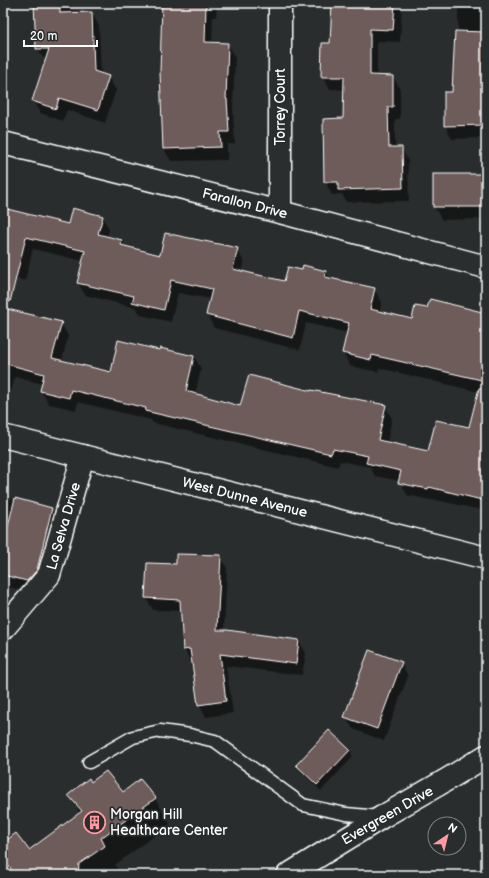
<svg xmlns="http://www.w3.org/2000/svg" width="489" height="878" viewBox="0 0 489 878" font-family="'Balsamiq Sans',sans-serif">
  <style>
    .shadow { fill: #0007 }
    .building { fill: #6e5b5a; stroke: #fff }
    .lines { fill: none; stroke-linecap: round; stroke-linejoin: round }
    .lane-casing { stroke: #fff; stroke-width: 15 }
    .street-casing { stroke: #fff; stroke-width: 25 }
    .lane { stroke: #2a2d2e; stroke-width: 12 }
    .street { stroke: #2a2d2e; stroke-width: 22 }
    .labels { text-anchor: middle; stroke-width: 3.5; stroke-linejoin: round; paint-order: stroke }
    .street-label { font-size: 14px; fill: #fff; stroke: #2a2d2e }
    .poi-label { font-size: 14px; fill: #fff; stroke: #2a2d2e; text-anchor: start }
  </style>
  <rect width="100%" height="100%" fill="#2a2d2e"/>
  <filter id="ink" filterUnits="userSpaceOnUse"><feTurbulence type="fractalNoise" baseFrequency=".025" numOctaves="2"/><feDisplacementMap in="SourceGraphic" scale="8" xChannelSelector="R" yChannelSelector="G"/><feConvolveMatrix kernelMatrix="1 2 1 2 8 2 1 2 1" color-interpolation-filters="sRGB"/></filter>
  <g filter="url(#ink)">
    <g class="shadow">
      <path d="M35 3H71V14L92 13 99 26 101 74 108 77 116 90 105 123 67 110 63 121 40 113 33 101 46 61 37 49Z"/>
      <path d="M161 3H237H217L216 17H213L212 44H228L235 57 233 110 235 144H227V160L171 161 164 149Z"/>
      <path d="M333 3H402L400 42 377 41V76H393L400 89V119H395V148H401L408 160 409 201 346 202 342 194 332 195 325 182 324 120 344 119 345 90 330 89 322 77 331 44Z"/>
      <path d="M458 3H486V219L442 220 434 207V175H480V138L452 139 445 126 453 93 458 32Z"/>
      <path d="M3 211 69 225 102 216 109 229 107 237 122 241 126 248 161 256 237 249 244 262 242 272 285 282 303 271 326 272 330 279 374 289 382 302 379 313 413 321 428 309 486 314V511L436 500 435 501 407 495 400 481 375 476 370 467 340 461 338 467 153 423 151 420 78 402 76 410 49 404 41 391 43 384 15 377 11 392 3 390V307L21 311 22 314 61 323 68 336 62 361 112 373 160 351 194 356 201 369 195 395 241 408 312 392 385 406 392 418 387 443 429 452 470 429 479 392 379 368 378 372 350 366 343 353 348 333 306 323 300 350 214 328 207 315 210 299 178 293 171 322 141 315 136 308 85 295 78 283 83 261 33 249 25 281 3 275Z"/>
      <path d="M3 497 51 509 59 521 35 593 3 586Z"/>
      <path d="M220 556 227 568 224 631 299 641 306 653 302 675 226 666 233 713 206 717 199 705 193 661H190L184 649 182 611 153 610 146 598 176 565Z"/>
      <path d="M401 663 408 676 384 741 353 729 345 717Z"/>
      <path d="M350 750 353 757 321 791 301 772 297 765Z"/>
      <path d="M91 783 122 794 155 798 170 824 115 865 119 872 116 875H13L3 859V844L29 851 80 814 70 795Z"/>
    </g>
    <g class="building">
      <path d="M34 3H60V13L92 12 94 71 109 76 98 110 59 98 56 109 32 101 49 49H36Z"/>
      <path d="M162 3H206L205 42 228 43 226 99H227L229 132H220L221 147 163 149 160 72Z"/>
      <path d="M332 3H395L393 30 370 29V75L393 76V107H388L389 147H402L403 188 338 190V182H324L323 119 343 118 344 77H321L322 43H330Z"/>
      <path d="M455 31 486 32V125L444 126V92H452Z"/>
      <rect x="433" y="174" width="53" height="33"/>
      <path d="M3 208 68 224 72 208 103 216 98 234 122 240 121 245 160 255 165 233 238 248 233 269 284 281 288 267 302 270 303 265 326 271 325 277 375 288 370 309 412 319 415 306 427 308 430 299 486 313V381L372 355 371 360 342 353 349 323 299 311 293 338 206 315 212 289 171 280 164 310 132 302 134 296 77 283 85 251 26 237 10 302 3 301Z"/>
      <path d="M3 308 62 322 52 358 111 372 118 340 159 350 160 348 194 356 186 391 240 406 249 375 311 391V390L386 405 378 440 428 451 436 420 469 427 479 388 486 389V501L429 487 428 489 398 483 401 471 366 463 368 456 333 449 331 454 145 411 146 408 71 390 69 398 40 391 44 374 3 363Z"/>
      <path d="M15 498 52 508 37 570 27 581 3 575V546Z"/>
      <path d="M176 554 221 555 217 630H227L299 640 296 664 220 654 226 701 198 705 190 649 183 650 180 600 145 598 147 563 176 564Z"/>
      <path d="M369 650 402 662 377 729 344 717Z"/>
      <path d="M329 730 350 750 317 785 296 765Z"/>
      <path d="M106 771 123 792 140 779 156 798 101 838 105 846 79 864 78 875H15L3 858V843L16 833 29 850 82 811 68 795 89 778 91 782Z"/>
    </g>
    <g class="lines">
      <defs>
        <path id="lane" d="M89 762 133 737 160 731 190 735 215 741 303 805 346 814 379 817"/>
        <g id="street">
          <path d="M3 143 280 212 486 267"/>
          <path d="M280 212V3"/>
          <path d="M3 436 486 558"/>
          <path d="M3 629 49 575 83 456"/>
          <path d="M288 875 382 817 448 779 486 756"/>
        </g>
      </defs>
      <use href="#lane" class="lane-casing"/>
      <use href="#street" class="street-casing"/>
      <use href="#lane" class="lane"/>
      <use href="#street" class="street"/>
    </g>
  </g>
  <defs>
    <symbol id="building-ring" viewBox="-11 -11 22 22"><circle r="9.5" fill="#2a2d2e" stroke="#ff9aa2" stroke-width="1.5"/><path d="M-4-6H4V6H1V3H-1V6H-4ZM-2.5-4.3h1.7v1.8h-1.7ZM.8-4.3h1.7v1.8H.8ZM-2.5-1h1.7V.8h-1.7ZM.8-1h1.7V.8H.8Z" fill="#ff9aa2"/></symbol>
  </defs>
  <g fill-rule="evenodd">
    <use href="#building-ring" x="82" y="810" width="25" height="25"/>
  </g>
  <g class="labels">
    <g class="street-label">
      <text transform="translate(280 107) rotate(-90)" y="5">Torrey Court</text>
      <text transform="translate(245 203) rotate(14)" y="5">Farallon Drive</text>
      <text transform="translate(245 497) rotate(14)" y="5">West Dunne Avenue</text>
      <text transform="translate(63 526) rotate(-74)" y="5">La Selva Drive</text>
      <text transform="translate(387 815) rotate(-30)" y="5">Evergreen Drive</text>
    </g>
    <g class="poi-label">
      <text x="110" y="819">Morgan Hill<tspan x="110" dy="16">Healthcare Center</tspan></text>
    </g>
  </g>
  <rect width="489" height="878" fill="none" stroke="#2a2d2e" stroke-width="16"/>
  <rect x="8" y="8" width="473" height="862" fill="none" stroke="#fff" stroke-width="1.5" filter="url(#ink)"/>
  <g transform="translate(447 836) rotate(35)"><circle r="19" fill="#2a2d2e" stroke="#7f8182"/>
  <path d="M0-3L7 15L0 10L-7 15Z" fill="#ff9aa2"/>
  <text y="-6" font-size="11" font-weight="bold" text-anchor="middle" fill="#ffffff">N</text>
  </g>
  <path d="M24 40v6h73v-6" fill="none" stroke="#ffffff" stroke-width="2"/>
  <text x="30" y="40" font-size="12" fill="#ffffff" stroke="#2a2d2e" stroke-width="3" paint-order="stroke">20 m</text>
</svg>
